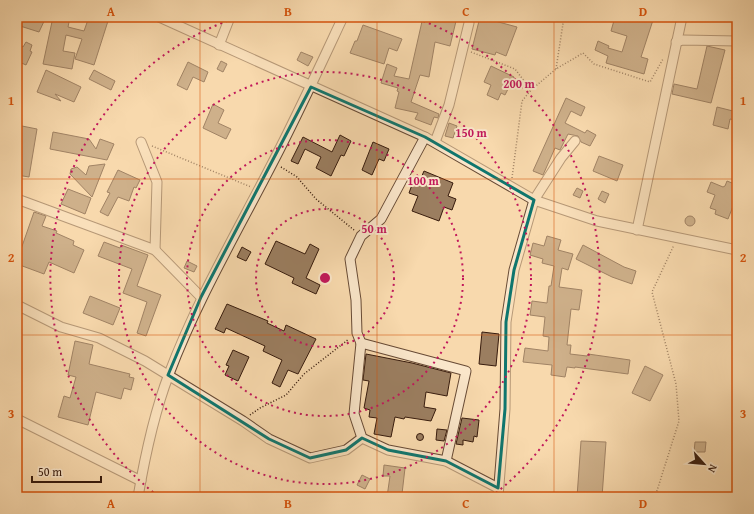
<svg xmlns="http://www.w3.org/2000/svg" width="754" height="514" viewBox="0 0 754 514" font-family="'Gentium Book Plus',serif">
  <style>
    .building { fill: #9b7e60; stroke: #371b0d }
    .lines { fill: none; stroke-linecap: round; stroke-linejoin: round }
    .street-casing { stroke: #674a35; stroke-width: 11 }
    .path { stroke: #371b0d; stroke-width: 1.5; stroke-dasharray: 1 2; stroke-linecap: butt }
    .street { stroke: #fae6ca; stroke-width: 9 }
    .marked { fill: none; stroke: #0f766e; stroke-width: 3; stroke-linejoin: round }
    .grid { fill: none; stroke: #d6530c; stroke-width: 1; stroke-opacity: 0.55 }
    .ring { fill: none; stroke: #c2185b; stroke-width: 2; stroke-dasharray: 2 4 }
    .centre { fill: #c2185b; stroke: #fae6ca; stroke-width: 2 }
    .ring-label { font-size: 12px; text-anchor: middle; font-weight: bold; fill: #c2185b; stroke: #fae6ca; stroke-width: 4; stroke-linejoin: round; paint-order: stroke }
    .neatline { fill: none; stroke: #d6530c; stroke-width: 1.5 }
    .grid-label { font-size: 13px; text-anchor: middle; font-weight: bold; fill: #d6530c }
  </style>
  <rect width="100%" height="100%" fill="#f8d9ad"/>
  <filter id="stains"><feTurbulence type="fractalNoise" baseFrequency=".005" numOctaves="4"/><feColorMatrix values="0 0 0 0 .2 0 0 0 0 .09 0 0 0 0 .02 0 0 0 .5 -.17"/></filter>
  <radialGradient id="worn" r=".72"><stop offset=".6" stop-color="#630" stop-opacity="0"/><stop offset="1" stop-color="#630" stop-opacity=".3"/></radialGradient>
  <g class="building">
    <path d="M17 17H46L39 32 17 25Z"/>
    <path d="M53 17H70L68 27 84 31 89 17 108 21 94 65 75 59 82 39 66 35 63 51 75 53 72 69 43 64Z"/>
    <path d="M423 17H457L450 46 435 42 429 77 420 75 411 102 439 114 438 118 434 117 431 125 415 119 418 113 395 108 399 92 397 91 398 88 381 83 387 64 397 68 394 76 409 79Z"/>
    <path d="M480 17 517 27 506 56 496 52 495 55 472 49Z"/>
    <path d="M615 17H654L641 57 648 59 644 74 606 63 608 56 595 50 598 41 609 46 608 48 622 52 627 36 611 31Z"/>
    <path d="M363 25 402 39 397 51 389 48 384 64 350 53 355 41H357Z"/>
    <path d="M26 42 32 45 30 51 32 52 26 65 17 61V44L23 47Z"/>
    <path d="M707 46 725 50 711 103 672 94 674 84 697 89Z"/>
    <path d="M301 52 313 57 308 66 297 60Z"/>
    <path d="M221 61 227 64 223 72 217 69Z"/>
    <path d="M188 62 208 72 204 82 193 77 187 90 177 85Z"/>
    <path d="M491 66 514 77 505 95 501 93 498 100 487 95 491 85 484 82Z"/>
    <path d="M46 70 81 87 74 102 55 94 61 101 37 92Z"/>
    <path d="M94 70 115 81 111 90 89 79Z"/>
    <path d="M566 98 585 107 581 116 571 111 565 123 585 133 587 130 596 135 590 146 581 142 578 136 568 134 560 150 555 148 543 175 533 171Z"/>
    <path d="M213 104 224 110 218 123 231 129 226 139 203 128Z"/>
    <path d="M717 107 737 112 735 120 730 119 728 129 713 125Z"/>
    <path d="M449 123 457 126 453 138 445 136Z"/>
    <path d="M17 125 37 129 29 177 17 175Z"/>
    <path d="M53 132 89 139 96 149 100 139 114 144 107 160 50 149Z"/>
    <path d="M340 135 351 141 344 156 341 155 331 176 316 168 321 157 305 149 298 164 291 161 303 137 332 152Z"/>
    <path d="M373 142 389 149 384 161 379 159 372 175 362 170Z"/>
    <path d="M599 156 623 165 617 181 593 171Z"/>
    <path d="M105 164 92 197 70 174 71 169 77 167 86 175 89 166Z"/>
    <path d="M118 170 140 180 136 188 134 187 129 201 118 197 108 216 100 212 110 193 107 192Z"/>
    <path d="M424 171 453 183 448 196 456 199 452 210 444 207 439 221 412 211 418 196 409 193 413 182 418 185Z"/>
    <path d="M727 181 737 185V202L735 201 728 219 715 214 716 210 710 208 715 195 707 192 711 182 723 187 725 186Z"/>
    <path d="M577 188 583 191 580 198 573 195Z"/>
    <path d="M68 189 91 198 85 214 61 204Z"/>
    <path d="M602 191 609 194 605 203 598 199Z"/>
    <path d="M34 212 46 216 42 226 57 231 56 233 74 241 73 245 84 250 74 273 49 262 44 274 17 264V251L20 252Z"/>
    <circle cx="690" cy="221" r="5"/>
    <path d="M547 236 561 240 558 250 573 254 568 270 562 268 559 287 582 290 579 310 571 309 567 345H571L570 354 587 356 588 354 630 360 628 374 575 367V368L567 367 565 377 551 375 552 365 523 362 525 348 548 351 549 337 543 336 545 317 530 315 532 301 547 303 549 286H551L554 266 542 263 543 259 530 255 533 243 544 246Z"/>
    <path d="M276 241 305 254 310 244 319 249 306 278 320 285 316 294 292 283 294 278 265 264Z"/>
    <path d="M104 242 120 248 121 245 148 255 137 286 161 295 146 336 137 333 147 302 123 293 132 269 98 256Z"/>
    <path d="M583 245 624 267 636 271 632 284 612 277 576 259Z"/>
    <path d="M242 247 251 252 246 261 237 257Z"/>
    <path d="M187 261 197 266 194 272 184 268Z"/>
    <path d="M90 296 120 308 113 325 83 313Z"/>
    <path d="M227 304 268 321 267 323 284 331 286 325 316 339 298 374 288 370 280 387 272 383 282 360 263 351 265 346 226 328 224 333 215 329Z"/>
    <path d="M482 332 499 334 496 366 479 364Z"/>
    <path d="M75 341 93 345 89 364 130 374 129 377 134 378 131 390 124 388 121 399 96 392 88 425 58 417 64 396 70 398 76 377 68 375Z"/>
    <path d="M233 350 249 357 238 381 225 375 229 366 226 365Z"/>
    <path d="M366 354 412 363 451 373 447 396 426 392 424 407 436 409 431 421 405 417 404 419 395 417 391 437 374 434 377 418 369 417 370 410 364 408 369 381 363 380Z"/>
    <path d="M645 366 663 375 650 401 632 393Z"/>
    <path d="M462 418 479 420 477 437 474 436 473 442 463 440V445L456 444Z"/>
    <path d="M437 429 447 430 444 441 436 440Z"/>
    <circle cx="420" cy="437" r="3.5"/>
    <path d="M581 441 606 442 602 497H577Z"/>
    <path d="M695 442H706L705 452H694Z"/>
    <path d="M384 465 405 468 402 494H396V497H387L390 476H383Z"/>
    <path d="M362 475 370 479 365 489 357 485Z"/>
  </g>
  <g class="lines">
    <defs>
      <g id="street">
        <path d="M159 17 425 137 534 200 597 221 737 250"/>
        <path d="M676 42 683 40 737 41"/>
        <path d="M219 45 230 17"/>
        <path d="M425 137 381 219 361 236 350 259 356 300 357 333 361 343 354 414 362 438 388 450 446 461 498 488"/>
        <path d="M141 142 157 182 155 250"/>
        <path d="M435 142 449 105 469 23V17"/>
        <path d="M17 199 155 250 201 297"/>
        <path d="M637 230 682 17"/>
        <path d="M17 305 61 327 99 338 145 361 243 421 269 439 310 458 346 450 362 438"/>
        <path d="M361 343 466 371 446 461"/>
        <path d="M17 419 141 481"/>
        <path d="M138 497C145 456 154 413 169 374 197 300 237 232 273 162 298 114 320 66 343 17"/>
        <path d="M498 497 505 409 506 322 514 270 534 200 561 158 575 141"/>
      </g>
    </defs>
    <use href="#street" class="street-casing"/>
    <g class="path">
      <path d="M471 52 515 69 531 90"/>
      <path d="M556 69 564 17"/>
      <path d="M152 146 251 187"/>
      <path d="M281 167 297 177 316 199 354 230"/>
      <path d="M512 178 522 101 531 90 556 69 583 53 594 64 650 82 663 59"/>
      <path d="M250 415 260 408 286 395 304 374 349 339"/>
      <path d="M655 497 679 421 676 384 652 292 674 245"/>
    </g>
    <use href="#street" class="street"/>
  </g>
  <path d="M0 0H754V514H0ZM311 87 425 137 534 200 514 270 506 322 505 409 498 488 446 461 388 450 362 438 346 450 310 458 269 439 168 375 201 297Z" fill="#f8d9ad" fill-opacity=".55" fill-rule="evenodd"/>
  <path class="marked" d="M311 87 425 137 534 200 514 270 506 322 505 409 498 488 446 461 388 450 362 438 346 450 310 458 269 439 168 375 201 297Z"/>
  <path class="grid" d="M200 17V497M377 17V497M554 17V497M17 179H737M17 335H737"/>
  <g class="ring">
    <circle cx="325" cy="278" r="69"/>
    <circle cx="325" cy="278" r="138"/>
    <circle cx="325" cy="278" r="206"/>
    <path d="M158 496A275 275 0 0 1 238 17M412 17A275 275 0 0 1 492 496"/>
  </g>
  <circle cx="325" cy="278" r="6" class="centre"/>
  <g class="ring-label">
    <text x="519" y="88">200 m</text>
    <text x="471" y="137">150 m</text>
    <text x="423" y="185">100 m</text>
    <text x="374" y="233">50 m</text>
  </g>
  <rect width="754" height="514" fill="none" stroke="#f8d9ad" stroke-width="44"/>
  <g transform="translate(704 464) rotate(117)" stroke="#fae6ca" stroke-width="3" paint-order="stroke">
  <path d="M0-3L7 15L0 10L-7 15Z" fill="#371b0d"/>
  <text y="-6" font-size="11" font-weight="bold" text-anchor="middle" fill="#371b0d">N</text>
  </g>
  <path d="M32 476v6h69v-6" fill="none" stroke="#371b0d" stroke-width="2"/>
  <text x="38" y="476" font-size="12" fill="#371b0d" stroke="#fae6ca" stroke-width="3" paint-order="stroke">50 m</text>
  <rect x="22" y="22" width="710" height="470" class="neatline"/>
  <g class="grid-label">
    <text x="111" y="16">A</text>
    <text x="288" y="16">B</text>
    <text x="466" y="16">C</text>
    <text x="643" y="16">D</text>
    <text x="11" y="105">1</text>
    <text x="743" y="105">1</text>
    <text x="11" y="262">2</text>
    <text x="743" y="262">2</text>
    <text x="11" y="418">3</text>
    <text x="743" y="418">3</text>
    <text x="111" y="508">A</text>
    <text x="288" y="508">B</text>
    <text x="466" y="508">C</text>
    <text x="643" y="508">D</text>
  </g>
  <rect width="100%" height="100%" filter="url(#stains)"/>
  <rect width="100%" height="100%" fill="url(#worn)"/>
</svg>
